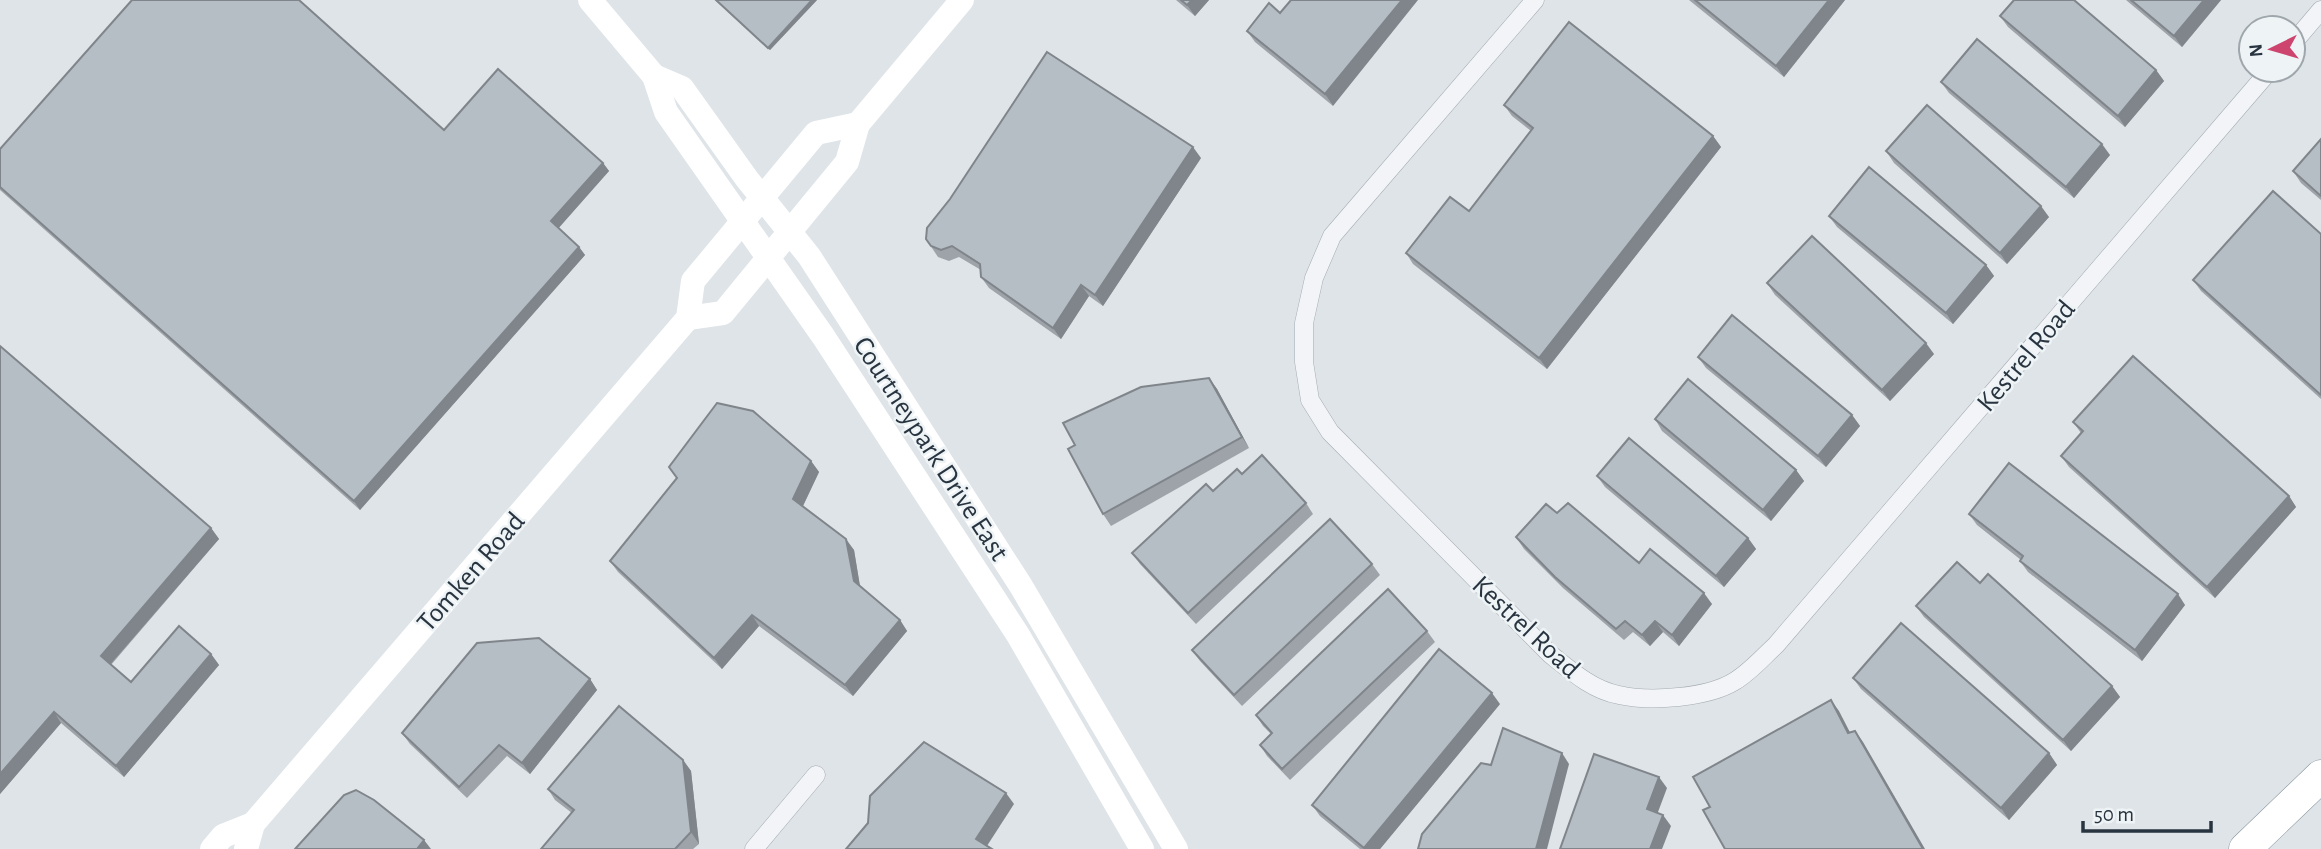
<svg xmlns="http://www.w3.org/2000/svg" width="2321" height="849" viewBox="0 0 2321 849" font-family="'Alegreya Sans',sans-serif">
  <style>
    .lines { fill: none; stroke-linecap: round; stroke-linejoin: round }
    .street-casing { stroke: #a4acb2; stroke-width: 19 }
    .highway-casing { stroke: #86949f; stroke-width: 33 }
    .street { stroke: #f2f4f7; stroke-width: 18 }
    .secondary { stroke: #fff; stroke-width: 24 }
    .highway { stroke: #fff; stroke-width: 32 }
    .wall { fill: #9da3a9 }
    .shaded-wall { fill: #7f858a }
    .building { fill: #b6bec5; stroke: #7f858a; stroke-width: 2 }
    .labels { text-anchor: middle; stroke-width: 5; stroke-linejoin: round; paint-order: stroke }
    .street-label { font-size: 28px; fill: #28343f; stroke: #eef3f6 }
  </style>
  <rect width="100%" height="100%" fill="#dfe4e8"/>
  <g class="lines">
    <defs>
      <g id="street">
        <path d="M1535 0 1332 236 1314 278 1304 323V362L1310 400 1330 432 1550 654C1570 670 1592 690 1619 695 1650 702 1708 698 1735 681 1750 672 1763 657 1776 645L2270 70"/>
        <path d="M2293 43 2321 10"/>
        <path d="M754 849 816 775"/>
      </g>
      <path id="highway" d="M2245 849 2321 776"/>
    </defs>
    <use href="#street" class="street-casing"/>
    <use href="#highway" class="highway-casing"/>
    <use href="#street" class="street"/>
    <g class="secondary">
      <path d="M590 0 654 76 666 112 823 336 1018 635 1142 849"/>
      <path d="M654 76 682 88 747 179 809 256 1021 586 1176 849"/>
      <path d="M688 318 723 313 847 162 858 124 962 0"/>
      <path d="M212 849 223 836 253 824"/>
      <path d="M246 849 253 824 688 318 693 281 816 133 858 124"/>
    </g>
    <use href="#highway" class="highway"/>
  </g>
  <g class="wall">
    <path d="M715 0H817L770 50Z"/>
    <path d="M1176 0H1209L1195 16Z"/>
    <path d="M1689 0H1845L1784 77Z"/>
    <path d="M2126 0H2221L2182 47Z"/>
    <path d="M1269 3 1333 106 1255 42 1247 31Z"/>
    <path d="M2000 16 2156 70 2164 81 2125 127 2008 27Z"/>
    <path d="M1941 82 2110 155 2074 198 1949 93Z"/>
    <path d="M1504 105 1713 136 1721 147 1547 369 1413 264 1406 253 1469 211 1531 131 1512 116Z"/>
    <path d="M444 130 603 163 609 171 558 228 579 247 585 255 360 510 0 190V149Z"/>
    <path d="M2321 139V200L2301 183 2293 171Z"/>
    <path d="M1886 151 2049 217 2007 264 1894 163Z"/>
    <path d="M1201 158 1103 306 1089 296 1061 339 989 288 981 277V270L959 257 949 261 938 257 926 239Z"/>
    <path d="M1829 216 1986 265 1994 276 1953 324 1837 227Z"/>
    <path d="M2321 234V399L2201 291 2193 280Z"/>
    <path d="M1767 283 1934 354 1890 401 1775 295Z"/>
    <path d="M0 346 211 528 219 539 111 665 131 682 211 654 219 665 124 777 61 723 0 794Z"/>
    <path d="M1698 357 1852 415 1860 426 1826 467 1706 368Z"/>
    <path d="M1209 378 1217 389 1249 448 1111 526 1103 514Z"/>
    <path d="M1655 419 1796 470 1804 481 1771 521 1662 431Z"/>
    <path d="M2073 422 2289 496 2296 507 2215 598 2069 467 2061 456 2081 433Z"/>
    <path d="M811 461 819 472 803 506 854 550 860 587 900 620 907 631 853 696 759 626 722 669 618 572 610 561Z"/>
    <path d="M1242 474 1306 503 1313 514 1196 624 1140 564 1132 553Z"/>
    <path d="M1597 476 1748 538 1756 549 1724 587 1605 487Z"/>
    <path d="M1557 513 1712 604 1679 646 1663 632 1650 646 1633 632 1624 640 1563 588 1524 549 1516 537Z"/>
    <path d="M1969 514 2185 605 2142 661 2028 572 2020 561 2021 560 1977 525Z"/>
    <path d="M1372 564 1380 575 1242 706 1200 661 1192 650Z"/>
    <path d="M1980 583 2112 686 2120 697 2071 751 1924 617 1916 606Z"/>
    <path d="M1427 631 1435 642 1290 780 1267 756 1260 745 1271 734 1263 726 1256 715Z"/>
    <path d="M1853 678 2049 753 2057 765 2009 820 1861 689Z"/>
    <path d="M590 679 597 690 530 774 507 756 467 798 410 744 402 733Z"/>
    <path d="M1500 704 1380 849H1360L1320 816 1312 805Z"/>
    <path d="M683 760 691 771 699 844 693 849H541L572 813 555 800 548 789Z"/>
  </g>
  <g class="shaded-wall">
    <path d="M812 0H817L770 50 768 48Z"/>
    <path d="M1192 0H1209L1195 16 1187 5Z"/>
    <path d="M1402 0H1418L1333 106 1325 94Z"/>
    <path d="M1829 0H1845L1784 77 1776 66Z"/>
    <path d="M2204 0H2221L2182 47 2174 36Z"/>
    <path d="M2156 70 2164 81 2125 127 2118 116Z"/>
    <path d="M1713 136 1721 147 1547 369 1539 358Z"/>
    <path d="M2102 144 2110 155 2074 198 2066 187Z"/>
    <path d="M1193 147 1201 158 1103 306 1095 295Z"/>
    <path d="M603 163 609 171 557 230 551 221Z"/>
    <path d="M2041 206 2049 217 2007 264 2000 253Z"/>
    <path d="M579 247 585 255 360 510 354 501Z"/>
    <path d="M1986 265 1994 276 1953 324 1946 313Z"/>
    <path d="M1081 285 1089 296 1061 339 1053 328Z"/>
    <path d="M1926 343 1934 354 1890 401 1882 390Z"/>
    <path d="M1209 378 1217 389 1249 448 1242 437Z"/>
    <path d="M1852 415 1860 426 1826 467 1818 456Z"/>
    <path d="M811 461 819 472 801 510 793 499Z"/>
    <path d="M1796 470 1804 481 1771 521 1763 510Z"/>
    <path d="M2289 496 2296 507 2215 598 2207 587Z"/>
    <path d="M211 528 219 539 108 667 101 656Z"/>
    <path d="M1748 538 1756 549 1724 587 1716 576Z"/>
    <path d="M846 539 854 550 861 592 854 581Z"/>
    <path d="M1704 593 1712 604 1679 646 1672 635Z"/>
    <path d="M2178 594 2185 605 2142 661 2135 650Z"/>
    <path d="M752 615 759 626 722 669 714 658Z"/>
    <path d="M900 620 907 631 853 696 845 685Z"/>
    <path d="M1655 621 1663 632 1650 646 1642 635Z"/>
    <path d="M211 654 219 665 124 777 116 766Z"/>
    <path d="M590 679 597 690 530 774 522 763Z"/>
    <path d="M2112 686 2120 697 2071 751 2063 740Z"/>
    <path d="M1492 693 1500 704 1380 849H1365L1364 848Z"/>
    <path d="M1831 700 1839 711 1856 744 1848 733Z"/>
    <path d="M54 712 61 723 0 794V774Z"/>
    <path d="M1855 731 1863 742 1925 849H1923Z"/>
    <path d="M1562 753 1569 764 1547 849H1536Z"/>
    <path d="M2049 753 2057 765 2009 820 2001 808Z"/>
    <path d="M683 760 691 771 699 844 691 832Z"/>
    <path d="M1659 777 1667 788 1655 820 1647 809Z"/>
    <path d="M1006 793 1014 804 985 849 976 839Z"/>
    <path d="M1663 815 1671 826 1662 849H1650Z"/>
    <path d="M424 840 431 849H417Z"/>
  </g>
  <g class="building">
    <path d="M132 0H299L444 130 498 69 603 163 551 221 579 247 354 501 0 187V149Z"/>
    <path d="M716 0H812L768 48Z"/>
    <path d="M1181 0H1192L1187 5Z"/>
    <path d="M1291 0H1402L1325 94 1247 31 1269 3 1280 13Z"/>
    <path d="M1695 0H1829L1776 66Z"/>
    <path d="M2014 0H2074L2156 70 2118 116 2000 16Z"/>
    <path d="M2131 0H2204L2174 36Z"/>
    <path d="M1569 22 1713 136 1539 358 1406 253 1450 197 1469 211 1533 128 1504 105Z"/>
    <path d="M1977 39 2102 144 2066 187 1941 82Z"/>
    <path d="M1047 52 1193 147 1095 295 1081 285 1053 328 981 277 980 264 952 246 941 250 931 246 926 239 927 228 950 199Z"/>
    <path d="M1927 105 2041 206 2000 253 1886 151Z"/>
    <path d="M2321 139V196L2293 171Z"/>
    <path d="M1869 167 1986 265 1946 313 1829 216Z"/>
    <path d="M2273 191 2321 234V395L2193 280Z"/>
    <path d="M1812 236 1926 343 1882 390 1767 283Z"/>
    <path d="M1732 315 1852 415 1818 456 1698 357Z"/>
    <path d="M0 346 211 528 101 656 131 682 179 626 211 654 116 766 54 712 0 774Z"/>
    <path d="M2133 356 2289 496 2207 587 2061 456 2083 431 2073 422Z"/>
    <path d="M1209 378 1242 437 1103 514 1068 449 1075 445 1063 423 1141 387Z"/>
    <path d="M1688 379 1796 470 1763 510 1655 419Z"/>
    <path d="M717 403 753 411 811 461 793 499 846 539 854 581 900 620 845 685 752 615 714 658 610 561 677 478 669 467Z"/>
    <path d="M1629 438 1748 538 1716 576 1597 476Z"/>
    <path d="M1262 455 1306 503 1188 613 1132 553 1206 484 1213 491 1237 469 1242 474Z"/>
    <path d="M2009 463 2178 594 2135 650 2020 561 2023 556 1969 514Z"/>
    <path d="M1568 503 1639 563 1650 549 1704 593 1672 635 1655 621 1642 635 1625 621 1616 629 1555 577 1516 537 1546 504 1557 513Z"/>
    <path d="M1330 519 1372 564 1234 695 1192 650Z"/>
    <path d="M1957 562 1980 583 1988 574 2112 686 2063 740 1916 606Z"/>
    <path d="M1388 589 1427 631 1282 769 1260 745 1272 733 1256 715Z"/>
    <path d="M1901 623 2049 753 2001 808 1853 678Z"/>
    <path d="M539 638 590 679 522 763 499 745 459 787 402 733 477 643Z"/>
    <path d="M1439 649 1492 693 1364 848 1312 805Z"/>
    <path d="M1831 700 1848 733 1855 731 1923 849H1725L1703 810 1710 807 1693 777Z"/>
    <path d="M619 706 683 760 691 832 675 849H541L574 810 548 789Z"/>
    <path d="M1503 728 1562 753 1536 849H1418L1422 834 1481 763 1491 765Z"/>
    <path d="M924 742 1006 793 976 839 992 849H846L868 823 870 796Z"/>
    <path d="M1594 754 1659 777 1647 809 1663 815 1650 849H1560Z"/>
    <path d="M356 790 374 800 424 840 417 849H295L344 795Z"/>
  </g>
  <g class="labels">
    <g class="street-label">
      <text transform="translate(2025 355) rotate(-50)" y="10">Kestrel Road</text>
      <text transform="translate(932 448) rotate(57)" y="10">Courtneypark Drive East</text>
      <text transform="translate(470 571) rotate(-49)" y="10">Tomken Road</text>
      <text transform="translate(1527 626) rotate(43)" y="10">Kestrel Road</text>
    </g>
  </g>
  <g transform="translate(2272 49) rotate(265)"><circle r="33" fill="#eef3f6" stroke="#9fa7ad" stroke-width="2"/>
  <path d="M0-5L12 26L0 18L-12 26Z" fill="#cd446e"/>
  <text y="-10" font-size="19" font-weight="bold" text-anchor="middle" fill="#28343f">N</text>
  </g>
  <path d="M2083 821v10h128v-10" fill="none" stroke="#28343f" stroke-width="3.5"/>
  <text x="2094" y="821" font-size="21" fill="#28343f" stroke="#eef3f6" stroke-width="5" paint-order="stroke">50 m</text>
</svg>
